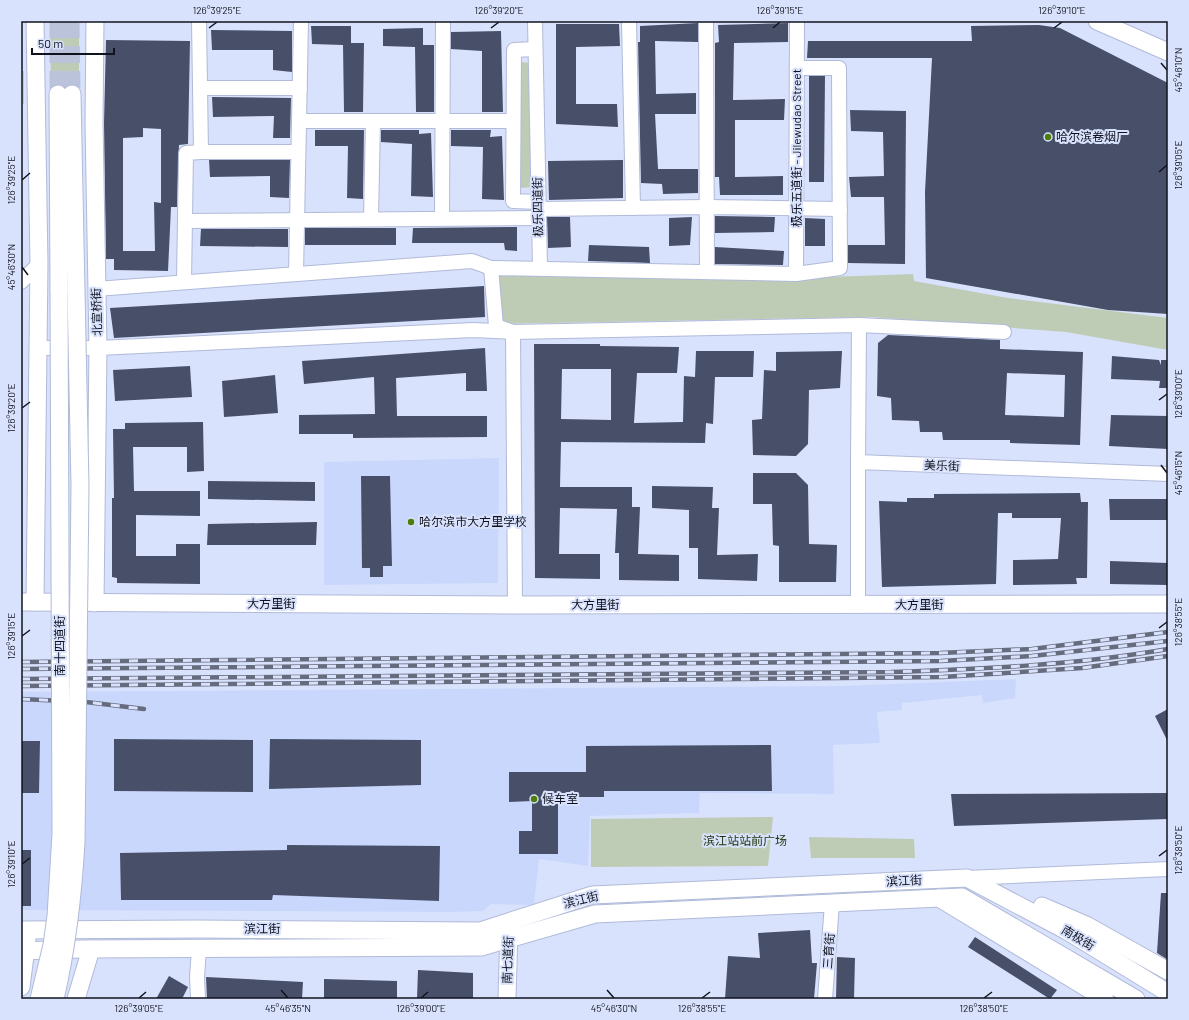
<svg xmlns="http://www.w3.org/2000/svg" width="1189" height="1020" viewBox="0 0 1189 1020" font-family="Barlow,'Noto Sans SC',sans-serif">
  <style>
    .built { fill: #cad7fd }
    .green { fill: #bfccb5 }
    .building { fill: #485069; fill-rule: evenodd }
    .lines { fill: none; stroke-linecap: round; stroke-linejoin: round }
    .major-tunnel { stroke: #bbc3db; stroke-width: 17; stroke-dasharray: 17 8; stroke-linecap: butt }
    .minor-casing { stroke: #b0bad9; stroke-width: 16 }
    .major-casing { stroke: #b0bad9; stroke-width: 19 }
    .minor { stroke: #fff; stroke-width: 14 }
    .major { stroke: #fff; stroke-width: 17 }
    .rail-casing { stroke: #666c7d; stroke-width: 4.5 }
    .rail { stroke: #d9e2fc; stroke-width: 3; stroke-dasharray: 9; stroke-linecap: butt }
    .major-bridge-casing { stroke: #b0bad9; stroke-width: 19; stroke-linecap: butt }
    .major-bridge { stroke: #fff; stroke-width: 17 }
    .ticks { fill: none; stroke: #10131e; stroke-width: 1.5 }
    .poi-dot { fill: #4d7e0b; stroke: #d9e2fc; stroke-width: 1.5 }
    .labels { text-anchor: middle; stroke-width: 4; stroke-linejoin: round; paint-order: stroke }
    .poi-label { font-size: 12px; fill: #10131e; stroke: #d9e2fc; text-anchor: start }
    .street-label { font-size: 12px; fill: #10131e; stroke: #d9e2fc }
    .park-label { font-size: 12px; fill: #1e3306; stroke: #d9e2fc }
    .neatline { fill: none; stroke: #10131e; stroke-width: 1.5 }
    .ticks-label { font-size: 10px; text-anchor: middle; fill: #10131e }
  </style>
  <rect width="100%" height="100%" fill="#d9e2fc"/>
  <g class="built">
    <path d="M499 458 498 583 324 585V462Z"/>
    <path d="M1016 679 1015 698 983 703 982 695 902 703V710L877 712 880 743 833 745 834 794 700 793 699 813 590 816 588 866 539 859 534 905 491 904 483 911 452 912 21 910V692L843 686Z"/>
  </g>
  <g class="green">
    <path d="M50 21H79V86L51 87Z"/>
    <path d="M519 62 534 63 533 187 520 188Z"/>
    <rect x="21" y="71" width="3" height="33"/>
    <path d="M498 273 800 278 913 274 914 281 1008 298 1168 318V350L1066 332 871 317 499 324Z"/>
    <path d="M773 817 768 866 591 867V819Z"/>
    <path d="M809 837 914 839 915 858H811Z"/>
  </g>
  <g class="building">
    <path d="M698 23V42L655 41 656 94 696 93V114H655L658 169H698V193L663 194 662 184 641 183 638 42H640V26Z"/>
    <path d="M788 23V42L734 43 733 100 785 99 784 120H735V177L783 176V195H720L719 177H715V43L719 42 718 25Z"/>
    <path d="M556 24H619L620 46 576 47V104H617L618 127 556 124Z"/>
    <path d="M1039 25 1060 28 1168 83V314L1108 310 926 278 925 192 932 58H807L808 41H972L971 26Z"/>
    <path d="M311 26H351V43H364L363 112H344L343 45 312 44Z"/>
    <path d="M423 28V45H434V112H416L415 47 383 46V29Z"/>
    <path d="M211 30 292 31V72L273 70V50H212Z"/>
    <path d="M501 31 503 112H482V51L451 49V32Z"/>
    <path d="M106 40 190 41 188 144 179 145 177 207H171L168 271 114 270V259H106L104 123ZM143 128 161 129V203L154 202 155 251H123V138L143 137Z"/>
    <path d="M809 76H825L824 182H809Z"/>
    <path d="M212 97 291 98 290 138H273L274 116 213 117Z"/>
    <path d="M850 110 906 111 905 264 848 263V245H885L884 197H851L849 177 884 176 883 132 851 131Z"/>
    <path d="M315 130H364L363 199 347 198 348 146H315Z"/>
    <path d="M381 130H419V134L431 133 433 197 411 196 412 144 381 142Z"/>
    <path d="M451 130H491L490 137 502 136 504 200 482 199 483 147 451 146Z"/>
    <path d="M209 160H290L289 198 270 197V176L210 177Z"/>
    <path d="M623 160V198L549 200 548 161Z"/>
    <path d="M715 216 775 217 774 232 715 233Z"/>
    <path d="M547 217H570L571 247 548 248Z"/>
    <path d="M692 217 690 245 669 246V218Z"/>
    <path d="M805 218 825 219V246H805Z"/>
    <path d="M517 227V251L505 250 504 243H412L413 228Z"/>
    <rect x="305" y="228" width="91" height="17"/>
    <path d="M201 229H288V247L200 246Z"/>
    <path d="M589 245 649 247 650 263 588 261Z"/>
    <path d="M715 247 784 251 783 265 715 264Z"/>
    <path d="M484 286 485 317 114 338 110 308Z"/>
    <path d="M888 335 1000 340V349L1083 352 1080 445 1010 443V440H943L942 432H920L919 421 892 420 891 398 877 396 878 343ZM1007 373 1065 375 1064 417 1005 415Z"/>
    <path d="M534 344H600V346L679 347 677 373H637L634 423 683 422 684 376 695 377 696 351H754L753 377H715L713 424 706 423 705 443 561 442 560 487H632V507H640L638 554 679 555V581L619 580V553H615L617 509 560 508 559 554H600V579L535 578ZM562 369H611V420L561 419Z"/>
    <path d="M485 348 487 391H466V373L396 378 397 416H487V437L353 438V434H299V415L375 414 374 377 304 384 302 361Z"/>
    <path d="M842 351 840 388 809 390 808 444 796 456 753 455 752 420 762 419 764 370 776 371V352Z"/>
    <path d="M1112 356 1159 360 1161 365V360H1168V388H1159L1160 381 1111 379Z"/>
    <path d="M190 366 192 397 115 401 113 370Z"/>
    <path d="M275 375 278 413 224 417 222 381Z"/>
    <path d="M1111 415 1168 416V449L1109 446Z"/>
    <path d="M203 422 204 471 187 472V447H133L134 491H200V516L136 515V556H176V544H200V584L117 583V578L112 577V498H114L113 429H125V423Z"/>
    <path d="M753 473H796L808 485 809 544 837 545 836 582H779V546L773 545 772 504H753Z"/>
    <path d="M361 476H390L392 566H383V577H370V568H362Z"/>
    <path d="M208 481 315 482V501L208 499Z"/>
    <path d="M652 486 713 487 712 508H719L717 555 758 554 757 581 698 579V548H689V510L652 508Z"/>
    <path d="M1080 493 1081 502H1088L1087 578H1076L1077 584 1013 585V560L1058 559 1061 518H1012V513H998L996 584 882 587 879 501 907 502V498H934V494Z"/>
    <path d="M1109 499H1168V520H1110Z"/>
    <path d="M317 522 316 545H207L208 524Z"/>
    <path d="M1110 561 1168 563V585L1110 584Z"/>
    <path d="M1168 709V742L1155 716Z"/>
    <path d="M114 739 253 740V792L114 791Z"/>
    <path d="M270 739 421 740V785L269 789Z"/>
    <path d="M21 741H40L39 793H21Z"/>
    <path d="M771 745 772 791H604V797H558V854H519V831H532V801L509 802V772H586V746Z"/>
    <path d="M1168 793V819L954 826 951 794Z"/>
    <path d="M287 845 440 846 439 901 273 895 272 900H121L120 853 287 850Z"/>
    <rect x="21" y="850" width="10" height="56"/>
    <path d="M1161 893H1168V960L1157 953Z"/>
    <path d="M810 930 812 963H817L814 999H725L728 956 760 958 758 933Z"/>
    <path d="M975 937 1057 990 1050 999 968 947Z"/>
    <path d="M837 957 855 958 854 999H836Z"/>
    <path d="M418 970 473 973V999H417Z"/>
    <path d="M169 976 188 987 182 999H156Z"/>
    <path d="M206 977 303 982 302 999H207Z"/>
    <path d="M324 979 397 981V999H324Z"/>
  </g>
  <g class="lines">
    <g class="major-tunnel">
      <path d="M58 21V94"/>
      <path d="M71 21 72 94"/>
    </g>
    <defs>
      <g id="minor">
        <path d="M535 21 540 268"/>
        <path d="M629 21 633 208"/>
        <path d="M706 21 707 272"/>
        <path d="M535 49 514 50 513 201 538 202"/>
        <path d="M200 88H300"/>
        <path d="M299 121H513"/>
        <path d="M201 152H298"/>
        <path d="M538 209 706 207 840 209"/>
        <path d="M442 218 443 21"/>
        <path d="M371 219 373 121"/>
        <path d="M185 221 538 218"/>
        <path d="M296 274 301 21"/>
        <path d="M796 274 797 21"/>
        <path d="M21 282 39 264"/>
        <path d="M184 282 186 153 201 152 199 21"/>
        <path d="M96 289 472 261 491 268"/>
        <path d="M38 348H98L473 330 513 332 859 325 1004 332"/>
        <path d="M858 462 859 325"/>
        <path d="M515 605 513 332 496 326 491 268 796 274 840 268 839 68H798"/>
        <path d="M858 605V462L1168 474"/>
        <path d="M967 878 1168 869"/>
        <path d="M198 999 197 977 199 949"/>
        <path d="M825 999 832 903"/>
      </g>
      <g id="major">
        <path d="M1097 21 1168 52"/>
        <path d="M58 94 59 291"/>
        <path d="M72 94 76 291"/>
        <path d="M21 602 515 605 1168 604"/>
        <path d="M35 602 39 264 35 21"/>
        <path d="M95 603 98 348 94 123 95 21"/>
        <path d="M939 898 1105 999"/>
        <path d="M1042 906 1086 925 1168 971"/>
        <path d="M21 930 197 929 480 931 592 895 967 878 1067 931 1168 993"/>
        <path d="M21 951 81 949 481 947 595 914 962 897 1136 999"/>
        <path d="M21 987 27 940"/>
        <path d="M76 999 91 949"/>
        <path d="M507 999 509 928"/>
      </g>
    </defs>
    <use href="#minor" class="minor-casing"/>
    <use href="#major" class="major-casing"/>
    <use href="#minor" class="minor"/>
    <use href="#major" class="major"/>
    <defs>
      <g id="rail">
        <path d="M21 662 940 653 1032 649 1168 632"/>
        <path d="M21 669 941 661 1032 656 1168 641"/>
        <path d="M21 679 891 672C983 669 1077 665 1168 649"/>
        <path d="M21 686 943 677 1082 668 1168 656"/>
        <path d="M21 699 86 702 144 709"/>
      </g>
    </defs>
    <use href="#rail" class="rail-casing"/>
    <use href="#rail" class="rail"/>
    <defs>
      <g id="major-bridge">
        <path d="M39 999 52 945 56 916 61 834 59 291"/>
        <path d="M55 999C67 947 73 895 76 842L80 486 76 291"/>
      </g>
    </defs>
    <use href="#major-bridge" class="major-bridge-casing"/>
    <use href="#major-bridge" class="major-bridge"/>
  </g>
  <path class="ticks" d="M209 28 217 22M491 28 499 22M773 28 780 22M1054 28 1062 22M1161 63 1167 70M1159 172 1167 165M22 180 30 173M22 267 28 275M1159 400 1167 394M22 408 30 402M1161 465 1167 473M1159 628 1167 622M22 636 30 630M1159 856 1167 850M22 864 30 858M281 990 288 998M607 990 614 998M139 998 146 992M421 998 428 992M702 998 710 992M984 998 992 992"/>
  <g class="poi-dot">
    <circle cx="1048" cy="137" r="4"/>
    <circle cx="411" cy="522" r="4"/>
    <circle cx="534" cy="799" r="4"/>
  </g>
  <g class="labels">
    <g class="poi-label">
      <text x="1056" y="141">哈尔滨卷烟厂</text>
      <text x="419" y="526">哈尔滨市大方里学校</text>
      <text x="542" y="803">候车室</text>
    </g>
    <g class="street-label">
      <text transform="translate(797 148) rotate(-90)" y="4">极乐五道街 - Jilewudao Street</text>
      <text transform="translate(538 207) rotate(-91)" y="4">极乐四道街</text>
      <text transform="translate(97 312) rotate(-92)" y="4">北宣桥街</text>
      <text transform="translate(942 466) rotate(2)" y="4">美乐街</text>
      <text x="271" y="608">大方里街</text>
      <text x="595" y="609">大方里街</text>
      <text x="919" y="609">大方里街</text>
      <text transform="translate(60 646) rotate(-90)" y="4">南十四道街</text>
      <text transform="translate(904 881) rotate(-3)" y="4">滨江街</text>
      <text transform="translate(581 900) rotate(-14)" y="4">滨江街</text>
      <text x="262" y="933">滨江街</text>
      <text transform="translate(1078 938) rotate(31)" y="4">南极街</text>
      <text transform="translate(829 951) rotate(-86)" y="4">三育街</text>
      <text transform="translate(508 960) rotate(-88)" y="4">南七道街</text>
    </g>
    <g class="park-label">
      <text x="745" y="845">滨江站站前广场</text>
    </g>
  </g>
  <rect width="1189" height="1020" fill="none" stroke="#d9e2fc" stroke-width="44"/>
  <path d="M32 48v6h82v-6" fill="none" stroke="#10131e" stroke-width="2"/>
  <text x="38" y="48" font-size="12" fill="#10131e" stroke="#d9e2fc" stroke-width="3" paint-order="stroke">50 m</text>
  <rect x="22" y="22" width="1145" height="976" class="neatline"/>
  <g class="ticks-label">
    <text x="217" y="14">126°39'25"E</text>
    <text x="499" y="14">126°39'20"E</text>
    <text x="780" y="14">126°39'15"E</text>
    <text x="1062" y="14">126°39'10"E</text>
    <text transform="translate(1178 70) rotate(-90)" y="4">45°46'10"N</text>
    <text transform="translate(1178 165) rotate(-90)" y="4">126°39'05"E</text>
    <text transform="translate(11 180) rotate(-90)" y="4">126°39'25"E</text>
    <text transform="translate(11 267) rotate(-90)" y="4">45°46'30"N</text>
    <text transform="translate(1178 394) rotate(-90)" y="4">126°39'00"E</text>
    <text transform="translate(11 408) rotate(-90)" y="4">126°39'20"E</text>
    <text transform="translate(1178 473) rotate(-90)" y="4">45°46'15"N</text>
    <text transform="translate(1178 622) rotate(-90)" y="4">126°38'55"E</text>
    <text transform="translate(11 636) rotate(-90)" y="4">126°39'15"E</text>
    <text transform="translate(1178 850) rotate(-90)" y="4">126°38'50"E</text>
    <text transform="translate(11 864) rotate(-90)" y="4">126°39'10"E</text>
    <text x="139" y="1012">126°39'05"E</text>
    <text x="288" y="1012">45°46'35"N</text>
    <text x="421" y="1012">126°39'00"E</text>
    <text x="614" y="1012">45°46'30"N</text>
    <text x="702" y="1012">126°38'55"E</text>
    <text x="984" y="1012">126°38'50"E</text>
  </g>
</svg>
